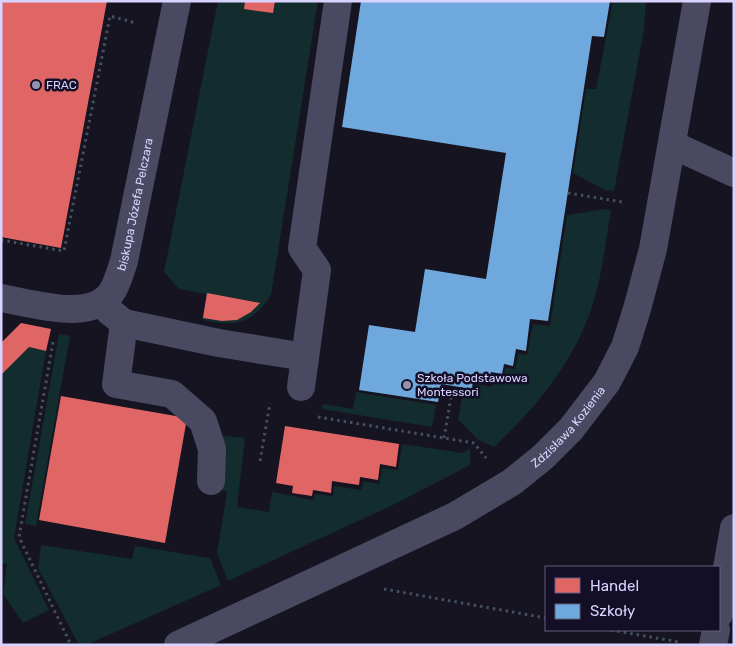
<svg xmlns="http://www.w3.org/2000/svg" width="735" height="646" viewBox="0 0 735 646" font-family="Rubik,sans-serif">
  <style>
    .green { fill: #132c2d }
    .shops { fill: #e06666 }
    .schools { fill: #6fa8dc }
    .lines { fill: none; stroke-linecap: round; stroke-linejoin: round }
    .path { stroke: #44505f; stroke-width: 3; stroke-dasharray: 2.5 4; stroke-linecap: butt }
    .minor { stroke: #4a4962; stroke-width: 28 }
    .poi-dot { fill: #9591b1; stroke: #130f26; stroke-width: 2 }
    .labels { text-anchor: middle; stroke-width: 5; stroke-linejoin: round; paint-order: stroke }
    .poi-label { font-size: 12px; fill: #d9d4ff; stroke: #130f26; text-anchor: start }
    .street-label { font-size: 12px; fill: #d9d4ff; stroke: #130f26 }
  </style>
  <rect width="100%" height="100%" fill="#161421"/>
  <g class="green">
    <path d="M218 1H318L271 295C251 325 236 327 202 320L207 294 179 289 164 272Z"/>
    <path d="M613 1H646L644 30 614 191 605 190 573 173 586 89H596Z"/>
    <path d="M605 209 611 210C606 239 603 269 595 297 578 357 539 405 494 447L477 439 458 419 463 391 474 393 476 384 492 387 494 376 504 378 505 368 515 369 518 353 527 355 533 324 550 326 567 215Z"/>
    <path d="M59 334 70 336 36 526 25 524Z"/>
    <path d="M29 347 46 351 14 538 49 610 23 623 3 594 7 564 1 563V375Z"/>
    <path d="M356 392 436 405 432 427 322 409 323 404 353 409Z"/>
    <path d="M217 435 245 438 237 507 269 512 272 492 313 500 315 494 333 496 334 486 361 490 363 481 379 484 382 468 398 470 402 444 463 453 470 448V465L395 504 228 581 217 553 227 492 218 488Z"/>
    <path d="M41 545 132 559 135 546 210 558 221 585 86 645H79L38 568Z"/>
  </g>
  <g class="shops">
    <path d="M1 1H107L61 248 1 237Z"/>
    <path d="M245 1H275L273 13 244 9Z"/>
    <path d="M207 293 260 303 251 312 237 320 222 321 203 318Z"/>
    <path d="M21 323 51 329 46 351 29 347 1 375V343Z"/>
    <path d="M61 396 187 418 165 543 39 520Z"/>
    <path d="M285 426 399 444 396 467 380 464 378 480 360 477 359 485 332 481 331 493 313 490 312 496 292 493 293 486 276 483Z"/>
  </g>
  <path class="schools" d="M361 1H610L604 37 592 36 548 321 530 319 526 351 516 349 513 366 504 364 502 374 491 372 490 382 473 380 472 389 441 384 438 402 359 390 369 325 415 332 425 269 486 279 506 153 342 127Z"/>
  <g class="lines">
    <g class="path">
      <path d="M568 193 622 202"/>
      <path d="M1 240 64 251 110 16 136 23"/>
      <path d="M53 342 19 537 71 645"/>
      <path d="M318 417 474 443 486 458"/>
      <path d="M444 438 452 391"/>
      <path d="M260 461 270 403"/>
      <path d="M384 589 546 618"/>
      <path d="M611 630 679 642"/>
    </g>
    <g class="minor">
      <path d="M673 145 734 173"/>
      <path id="s1" d="M1 298C32 303 94 324 113 290 118 281 121 270 124 261L177 1"/>
      <path d="M109 311 124 323 219 343 305 357"/>
      <path d="M124 323 116 384 172 394 203 421 212 449 211 481"/>
      <path d="M301 387 317 270 302 248 338 1"/>
      <path d="M719 614 734 528"/>
      <path id="s2" d="M178 645 455 516 512 482 543 457 571 429 607 382 625 347 637 309 653 249 697 1"/>
      <path d="M713 645 716 630"/>
    </g>
  </g>
  <g class="poi-dot">
    <circle cx="36" cy="85" r="5"/>
    <circle cx="407" cy="385" r="5"/>
  </g>
  <g class="labels">
    <g class="poi-label">
      <text x="46" y="89">FRAC</text>
      <text x="417" y="382">Szkoła Podstawowa<tspan x="417" dy="14">Montessori</tspan></text>
    </g>
    <g class="street-label">
      <text dy="4" stroke="none"><textPath href="#s1" startOffset="208">biskupa Józefa Pelczara</textPath></text>
      <text dy="4" stroke="none"><textPath href="#s2" startOffset="451">Zdzisława Kozienia</textPath></text>
    </g>
  </g>
  <rect width="735" height="646" fill="none" stroke="#d9d4ff" stroke-width="5"/>
  <rect x="545" y="566" width="175" height="65" fill="#130f26" stroke="#625e7d"/>
  <rect x="555" y="578" width="25" height="15" fill="#e06666" stroke="#625e7d"/>
  <text x="590" y="591" font-size="15" fill="#d9d4ff">Handel</text>
  <rect x="555" y="604" width="25" height="15" fill="#6fa8dc" stroke="#625e7d"/>
  <text x="590" y="616" font-size="15" fill="#d9d4ff">Szkoły</text>
</svg>
